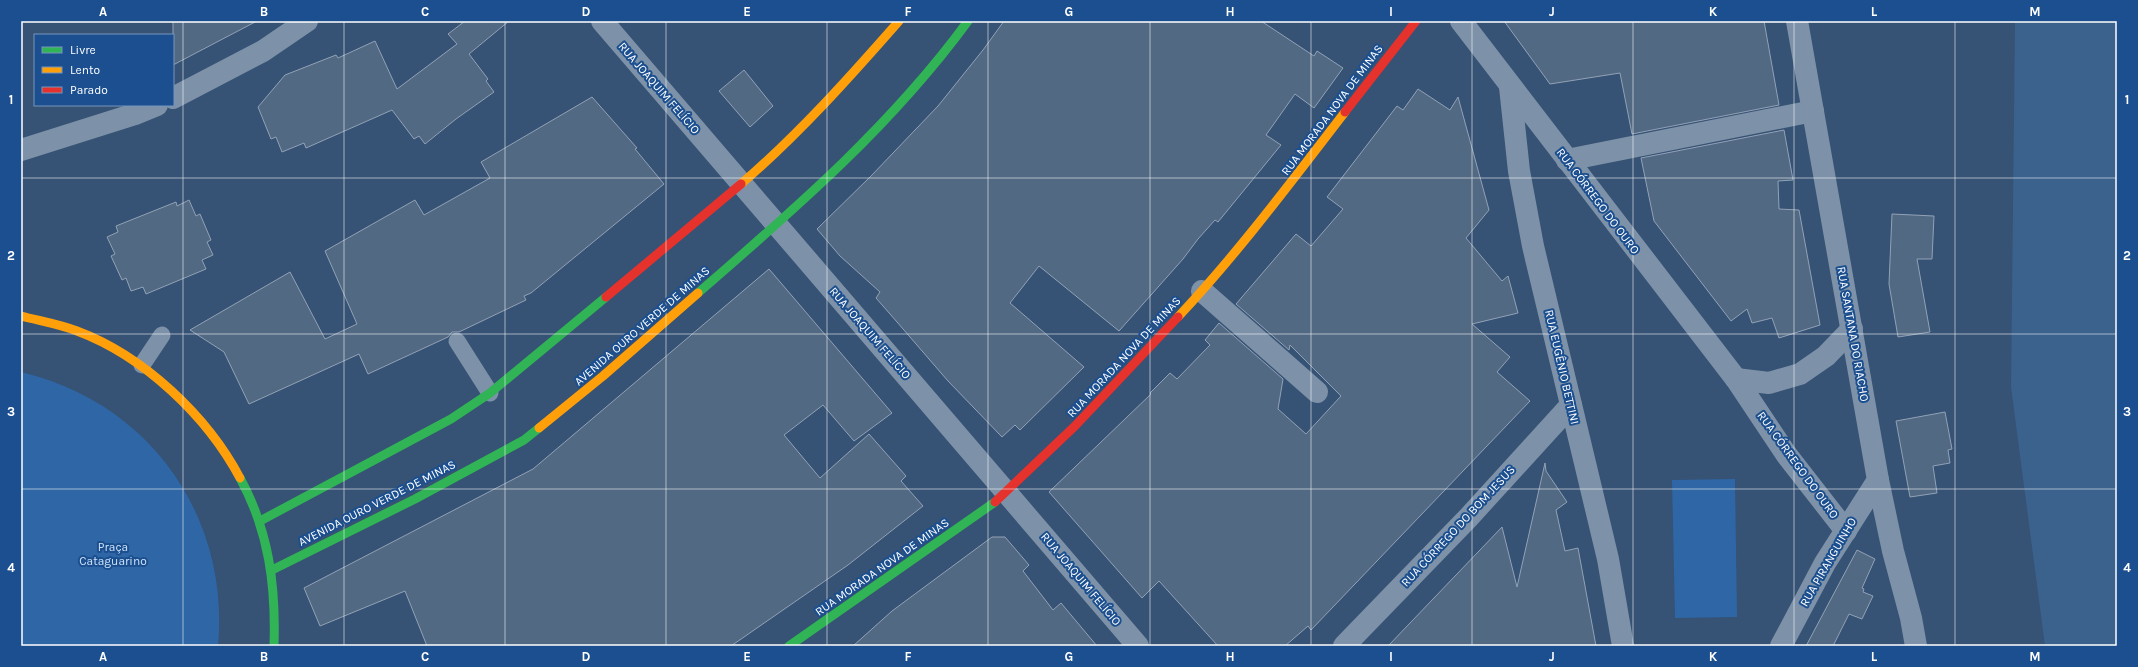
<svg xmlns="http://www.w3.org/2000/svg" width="2138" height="667" viewBox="0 0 2138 667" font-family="Karla,sans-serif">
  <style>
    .green { fill: #2f66a5 }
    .water { fill: #3b618d }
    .building { fill: #526984; stroke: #92a2b6 }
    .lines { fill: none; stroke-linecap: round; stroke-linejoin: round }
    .lane { stroke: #7d92a8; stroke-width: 17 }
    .street { stroke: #7d92a8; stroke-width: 22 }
    .fast { stroke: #30b455; stroke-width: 9 }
    .slow { stroke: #ff9f0a; stroke-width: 9 }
    .jam { stroke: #e5322d; stroke-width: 9 }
    .grid { fill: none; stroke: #fff; stroke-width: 1; stroke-opacity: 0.55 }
    .labels { text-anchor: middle; stroke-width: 4; stroke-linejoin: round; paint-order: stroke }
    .street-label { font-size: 12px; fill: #fff; stroke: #1b4f8f }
    .park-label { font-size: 12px; fill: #cfe3fa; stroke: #1b4f8f }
    .neatline { fill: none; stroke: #fff; stroke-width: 1.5 }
    .grid-label { font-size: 13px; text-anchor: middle; font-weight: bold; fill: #fff }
  </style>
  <rect width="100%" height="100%" fill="#365274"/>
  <g class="green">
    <path d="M21 372C149 402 230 516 218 646H21Z"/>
    <path d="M1735 479 1737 617 1675 618 1672 480Z"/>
  </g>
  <path class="water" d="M2015 21H2117V646H2045L2011 387Z"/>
  <g class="building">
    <path d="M173 21H257L173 65Z"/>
    <path d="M465 21H509L469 54 488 79 486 81 494 92 456 119 425 144 419 136 414 139 392 110 306 148 304 143 282 152 276 137 271 139 258 107 285 75 336 55 338 58 375 41 397 89 457 44 448 34Z"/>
    <path d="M1004 21H1261L1314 56 1317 51 1343 68 1314 108 1295 94 1266 135 1281 145 1218 222 1215 220 1198 239 1183 259 1119 331 1039 266 1010 303 1084 367 1020 430 1015 425 1002 437 948 381 897 322 876 298 880 292 840 256 817 229 871 176 938 106 983 50Z"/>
    <path d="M1504 21H1764L1779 105 1632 134 1620 73 1550 84Z"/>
    <path d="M744 70 773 106 750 127 719 91Z"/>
    <path d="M1418 89 1450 110 1458 97 1489 210 1466 238 1502 281 1508 276 1518 313 1472 324 1510 357 1497 372 1530 401 1311 630 1308 626 1285 646H1218L1159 581 1142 598 1049 492 1151 394 1150 393 1170 373 1177 379 1210 345 1205 340 1219 323 1283 379 1278 409 1306 434 1341 396 1290 345 1289 350 1236 304 1296 234 1311 246 1343 209 1327 197 1397 106 1403 110Z"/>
    <path d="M592 97 637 148 635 149 664 184 531 293 524 296 526 300 459 332H452L448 337 368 374 359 354 249 404 224 352 190 330 290 272 325 339 357 324 325 251 415 200 424 215 490 178 481 162Z"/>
    <path d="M1784 130 1793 180 1778 181 1779 209 1799 210 1820 325 1779 338 1772 318 1752 323 1747 309 1731 321 1654 221 1641 158Z"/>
    <path d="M189 200 196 216 200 214 211 240 207 242 213 255 202 260 206 269 146 294 143 287 131 291 126 278 122 280 111 256 115 254 107 237 118 232 116 226 176 202 177 206Z"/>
    <path d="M1892 214 1934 216 1932 259H1917L1930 332 1898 337 1889 284Z"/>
    <path d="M769 269 892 413 854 441 823 405 784 435 820 478 869 434 906 476 901 481 923 506 848 565 731 646H427L405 591 320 626 304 588 533 469Z"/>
    <path d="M1945 412 1952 449 1948 450 1950 463 1933 466 1937 493 1910 497 1896 421Z"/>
    <path d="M1545 463 1546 471 1567 502 1556 510 1565 551 1578 548 1596 646H1388L1502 527 1517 587Z"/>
    <path d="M992 537H1005L1029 565 1023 571 1053 610 1061 603 1097 646H853L892 611Z"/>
    <path d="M1857 550 1875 559 1862 588 1864 589 1863 592 1873 596 1862 619 1849 614 1833 646H1806Z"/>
  </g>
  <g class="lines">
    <g class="lane">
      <path d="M457 341 490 393"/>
      <path d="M142 365 162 335"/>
    </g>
    <g class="street">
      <path d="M602 21 1138 646"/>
      <path d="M1461 21 1736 379 1786 454 1846 531"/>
      <path d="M1797 21 1878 480 1893 551 1911 618 1916 646"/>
      <path d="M1510 87 1519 171 1533 246 1608 559 1623 646"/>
      <path d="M173 98 263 51 307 21"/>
      <path d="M21 150 135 114 157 105"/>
      <path d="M1567 160 1813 111"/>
      <path d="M1202 291 1317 392"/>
      <path d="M1736 379 1769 383 1800 374 1826 356 1852 329"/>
      <path d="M1344 646 1468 518 1571 405"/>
      <path d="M1781 646 1825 563 1878 480"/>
    </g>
    <g class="fast">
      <path d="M698 293C796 208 891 126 968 21"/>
      <path d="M240 478C269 531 276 586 274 646"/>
      <path d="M260 521 451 419 490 393 606 297"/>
      <path d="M272 570 415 499 524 440 539 428"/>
      <path d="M789 646 995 502"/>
    </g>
    <g class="slow">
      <path d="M741 184C799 134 849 78 899 21"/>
      <path d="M21 316C40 321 59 324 77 331 144 356 207 416 240 478"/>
      <path d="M1178 317C1238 253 1291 182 1345 112"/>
      <path d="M539 428 603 376 698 293"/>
    </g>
    <g class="jam">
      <path d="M1345 112 1416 21"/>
      <path d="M606 297 741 184"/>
      <path d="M995 502 1075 426 1178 317"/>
    </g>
  </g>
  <path class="grid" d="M183 21V646M344 21V646M505 21V646M666 21V646M827 21V646M988 21V646M1150 21V646M1311 21V646M1472 21V646M1633 21V646M1794 21V646M1955 21V646M21 178H2117M21 334H2117M21 489H2117"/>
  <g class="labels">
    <g class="street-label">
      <text transform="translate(659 88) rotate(49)" y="4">RUA JOAQUIM FELÍCIO</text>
      <text transform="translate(1332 110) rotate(-53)" y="4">RUA MORADA NOVA DE MINAS</text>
      <text transform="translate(1598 201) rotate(53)" y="4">RUA CÓRREGO DO OURO</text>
      <text transform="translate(642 326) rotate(-41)" y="4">AVENIDA OURO VERDE DE MINAS</text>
      <text transform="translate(870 333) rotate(49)" y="4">RUA JOAQUIM FELÍCIO</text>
      <text transform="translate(1853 334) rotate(80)" y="4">RUA SANTANA DO RIACHO</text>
      <text transform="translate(1124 357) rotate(-47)" y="4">RUA MORADA NOVA DE MINAS</text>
      <text transform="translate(1562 367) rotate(77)" y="4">RUA EUGÊNIO BETTINI</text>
      <text transform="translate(1798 465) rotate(54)" y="4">RUA CÓRREGO DO OURO</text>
      <text transform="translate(377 503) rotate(-27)" y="4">AVENIDA OURO VERDE DE MINAS</text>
      <text transform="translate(1458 526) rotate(-47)" y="4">RUA CÓRREGO DO BOM JESUS</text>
      <text transform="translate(1828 562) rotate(-60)" y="4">RUA PIRANGUINHO</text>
      <text transform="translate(882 567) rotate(-35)" y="4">RUA MORADA NOVA DE MINAS</text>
      <text transform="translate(1081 579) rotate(50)" y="4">RUA JOAQUIM FELÍCIO</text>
    </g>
    <g class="park-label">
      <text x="113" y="551">Praça<tspan x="113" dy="14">Cataguarino</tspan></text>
    </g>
  </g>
  <rect width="2138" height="667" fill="none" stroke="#1b4f8f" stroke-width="44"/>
  <rect x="34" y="34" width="140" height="72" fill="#1b4f8f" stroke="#7695bc"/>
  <rect x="42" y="47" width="20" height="6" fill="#30b455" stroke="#7695bc"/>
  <text x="70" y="54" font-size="12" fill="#ffffff">Livre</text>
  <rect x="42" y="67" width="20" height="6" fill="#ff9f0a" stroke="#7695bc"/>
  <text x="70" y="74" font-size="12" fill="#ffffff">Lento</text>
  <rect x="42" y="87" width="20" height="6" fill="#e5322d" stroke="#7695bc"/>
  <text x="70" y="94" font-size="12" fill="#ffffff">Parado</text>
  <rect x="22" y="22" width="2094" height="623" class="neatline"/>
  <g class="grid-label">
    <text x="103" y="16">A</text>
    <text x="264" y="16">B</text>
    <text x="425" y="16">C</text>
    <text x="586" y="16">D</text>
    <text x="747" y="16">E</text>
    <text x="908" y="16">F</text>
    <text x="1069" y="16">G</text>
    <text x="1230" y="16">H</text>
    <text x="1391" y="16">I</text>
    <text x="1552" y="16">J</text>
    <text x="1713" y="16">K</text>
    <text x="1874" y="16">L</text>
    <text x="2035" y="16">M</text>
    <text x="11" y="104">1</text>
    <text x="2127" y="104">1</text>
    <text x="11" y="260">2</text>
    <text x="2127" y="260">2</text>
    <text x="11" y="416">3</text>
    <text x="2127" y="416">3</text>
    <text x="11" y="572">4</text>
    <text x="2127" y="572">4</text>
    <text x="103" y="661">A</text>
    <text x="264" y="661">B</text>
    <text x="425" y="661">C</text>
    <text x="586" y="661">D</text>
    <text x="747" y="661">E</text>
    <text x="908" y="661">F</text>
    <text x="1069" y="661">G</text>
    <text x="1230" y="661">H</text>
    <text x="1391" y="661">I</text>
    <text x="1552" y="661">J</text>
    <text x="1713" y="661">K</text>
    <text x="1874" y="661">L</text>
    <text x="2035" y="661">M</text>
  </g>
</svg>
